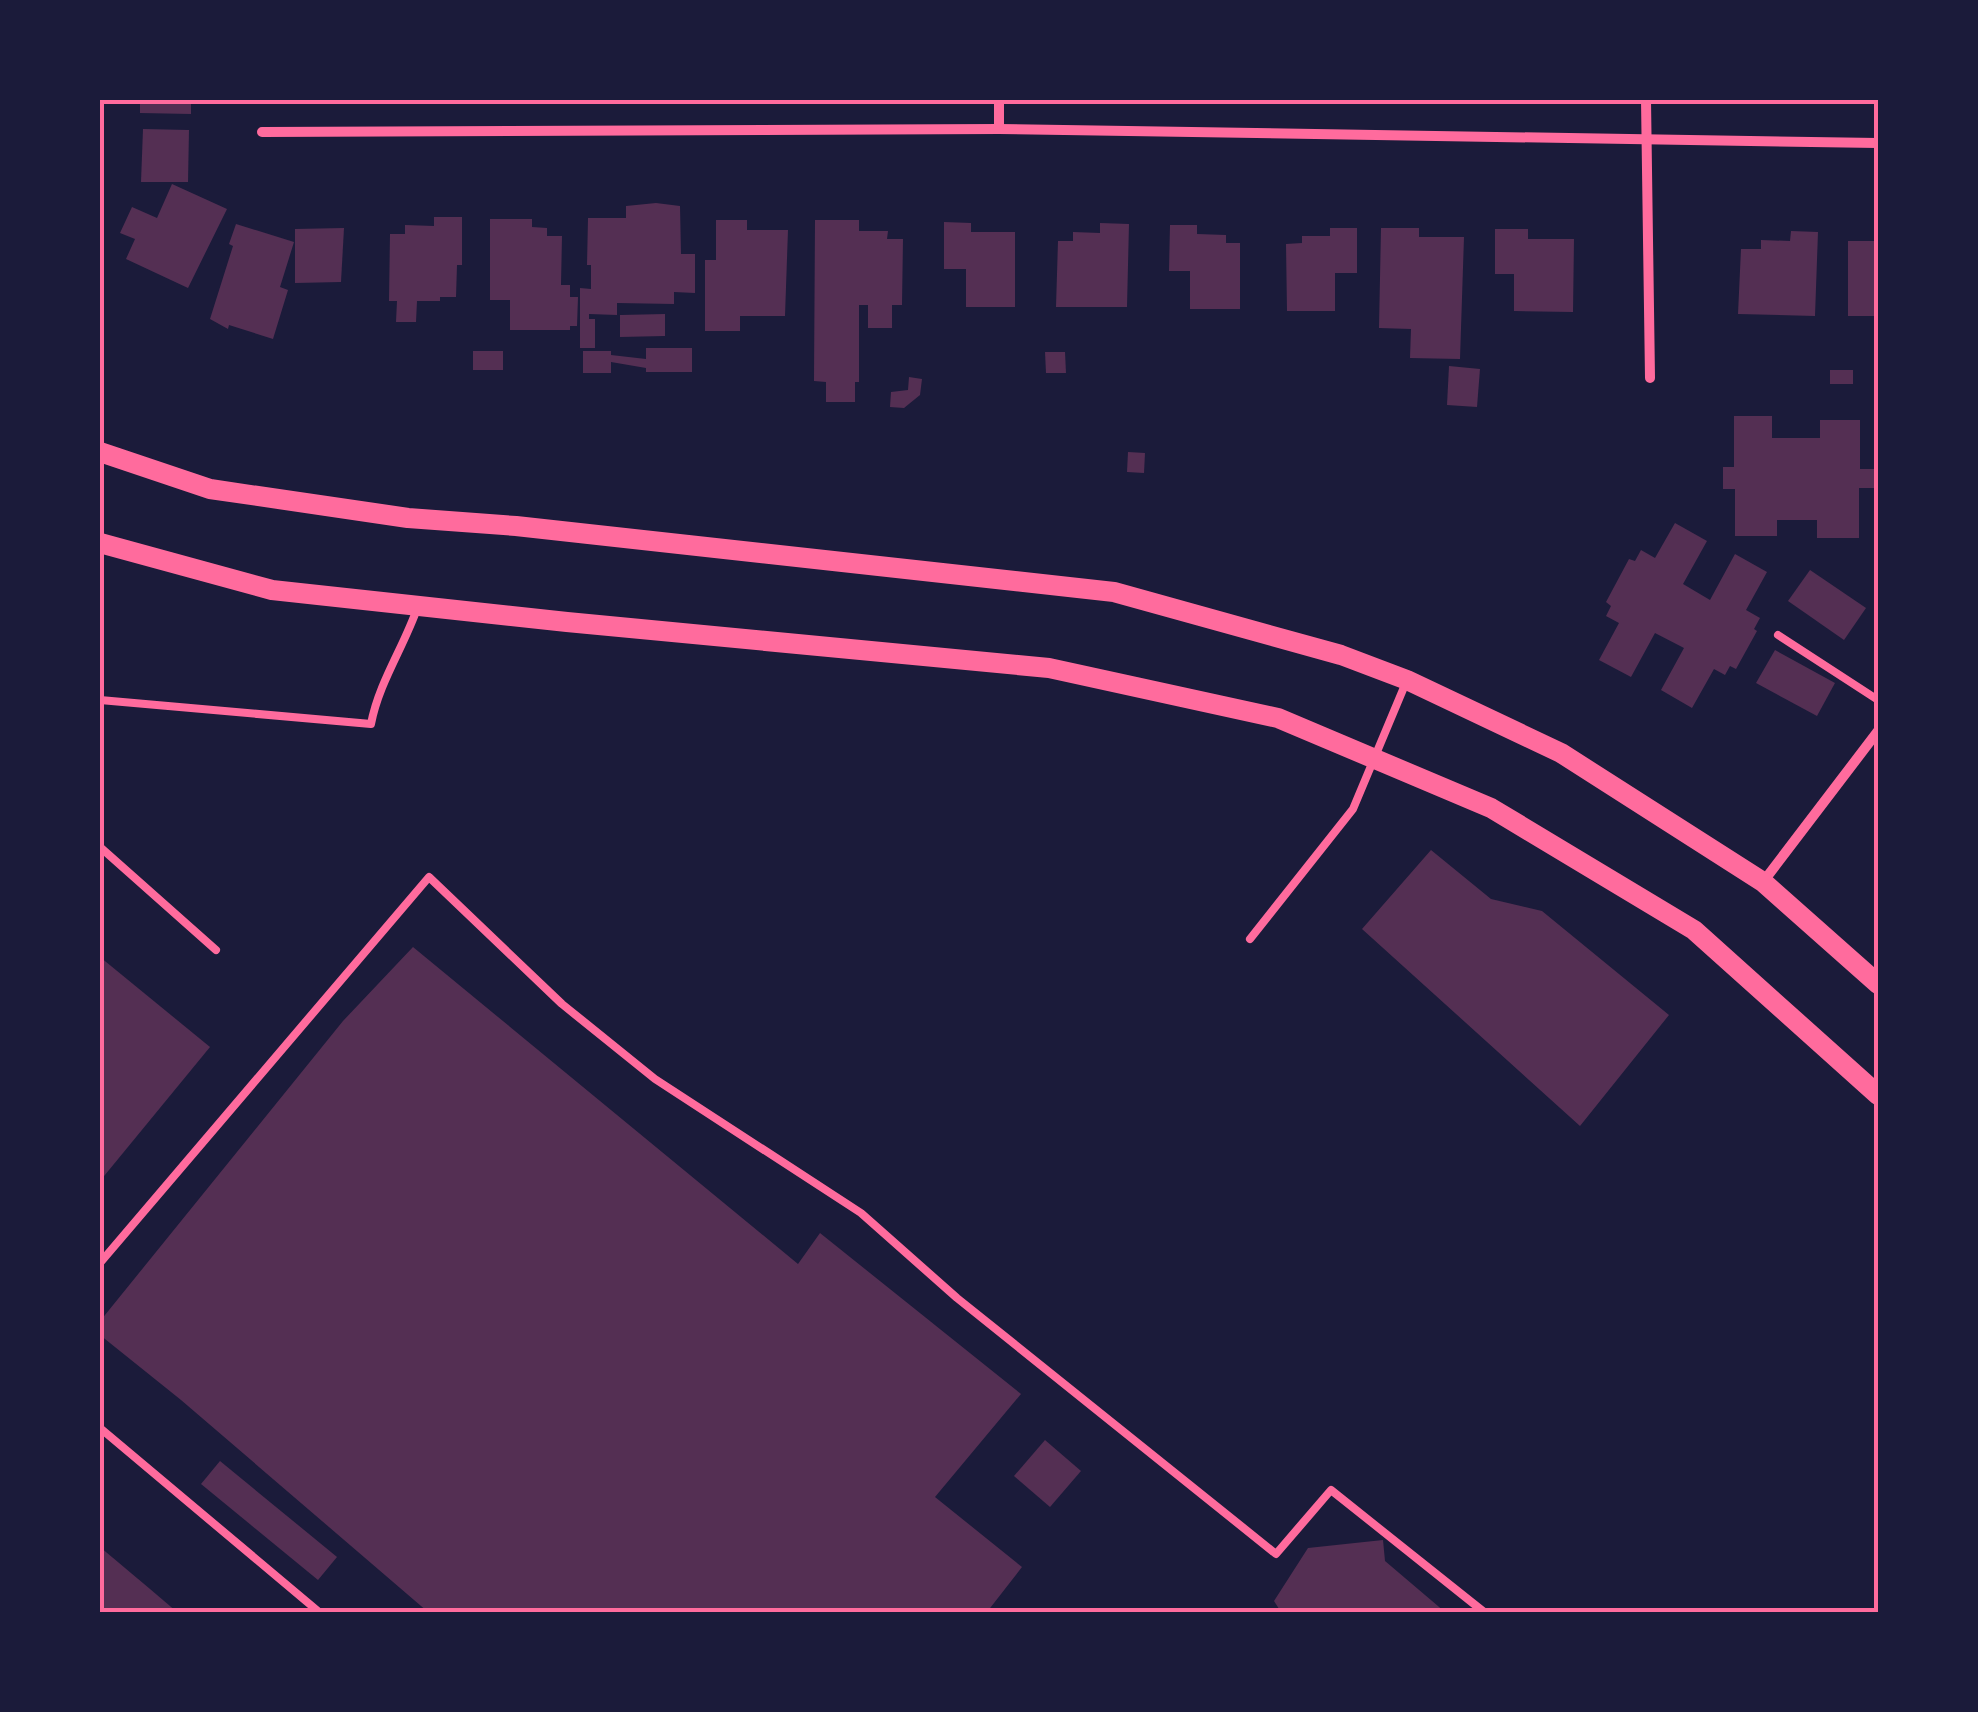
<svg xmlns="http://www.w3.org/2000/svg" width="1978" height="1712" viewBox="0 0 1978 1712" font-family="Ubuntu,sans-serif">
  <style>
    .building { fill: #542f53 }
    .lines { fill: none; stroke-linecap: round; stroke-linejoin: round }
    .service { stroke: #ff6b9d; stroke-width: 8 }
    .minor { stroke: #ff6b9d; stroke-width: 10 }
    .secondary { stroke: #ff6b9d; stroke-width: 20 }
    .neatline { fill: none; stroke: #ff6b9d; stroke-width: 4 }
  </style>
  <rect width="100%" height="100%" fill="#1b1b3a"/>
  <g class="building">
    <path d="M140 100H191V114L140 113Z"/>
    <path d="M143 129 189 130 188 182H141Z"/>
    <path d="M172 184 227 209 188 288 126 259 135 239 120 233 132 207 157 218Z"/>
    <path d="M656 203 680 206 681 254H695V293L674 292V304L617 303V315L589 314V319H595V348H580V288L591 289V265H587L588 218H626V206Z"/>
    <path d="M434 217H462V265H457L456 297H440V301H417L416 322H396L397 301H389L390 234H405V225L434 226Z"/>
    <path d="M490 219H532V227L547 228V236H562L561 285H570V297H578L577 326H570V330H510V300H490Z"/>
    <path d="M716 220H747V230H788L785 316H740V331H705V260H716Z"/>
    <path d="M815 220H859V231H888L887 239H903L902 305H892V328H868V305H859V382H855V402H826V382L814 381Z"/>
    <path d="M944 222 971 223V232H1015V307H966V269H944Z"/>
    <path d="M1100 223 1129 224 1127 307H1056L1058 241H1073V232L1100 233Z"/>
    <path d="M236 224 294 242 280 287 288 290 273 339 229 325 228 329 210 319 233 246 229 244Z"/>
    <path d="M1170 225H1197V234L1226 235V243H1240V309H1190V271H1169Z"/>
    <path d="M344 228 341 282 295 283V229Z"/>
    <path d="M1330 228H1357V273H1335V311H1287L1286 244 1302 243V236H1330Z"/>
    <path d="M1381 228H1419V237H1464L1460 359 1410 358 1411 329 1379 328Z"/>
    <path d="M1495 229H1528V239H1574L1573 312 1514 311V274H1495Z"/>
    <path d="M1791 231 1818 232 1815 316 1738 314 1741 249H1761V240L1790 241Z"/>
    <rect x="1848" y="241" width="30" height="75"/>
    <path d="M665 314V336L620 337V315Z"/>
    <path d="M646 348H692V372H646V368L611 362V373H583V351H611V355L646 359Z"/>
    <rect x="473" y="351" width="30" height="19"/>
    <path d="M1045 352H1065L1066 373H1046Z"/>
    <path d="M1449 366 1480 369 1477 407 1447 405Z"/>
    <rect x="1830" y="370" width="23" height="14"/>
    <path d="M909 377 922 379 920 395 904 408 890 407 891 392 908 390Z"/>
    <path d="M1734 416H1772V438H1820V420H1860V469H1878V488H1859V538H1817V520H1777V536H1735V489H1723V467H1734Z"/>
    <path d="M1128 452 1145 453 1144 473 1127 472Z"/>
    <path d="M1675 523 1707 541 1683 584 1710 600 1735 554 1767 572 1746 610 1760 618 1754 629 1757 631 1736 669 1730 666 1725 675 1714 669 1692 708 1661 690 1684 648 1655 633 1631 677 1599 660 1619 623 1606 616 1611 606 1606 602 1629 559 1635 561 1641 550 1655 558Z"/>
    <path d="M1810 570 1866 608 1844 640 1788 601Z"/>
    <path d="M1775 650 1835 683 1817 716 1756 683Z"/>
    <path d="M1431 850 1491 899 1542 911 1669 1015 1580 1126 1362 929Z"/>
    <path d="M413 947 798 1264 820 1233 1021 1394 935 1497 1022 1567 987 1612H428L181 1400 100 1335V1321L105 1315 343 1021Z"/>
    <path d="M100 957 210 1047 100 1181Z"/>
    <path d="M1045 1440 1081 1471 1050 1507 1014 1476Z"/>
    <path d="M220 1461 337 1557 318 1580 201 1484Z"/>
    <path d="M1383 1540 1385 1561 1445 1612H1281L1274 1601 1308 1548Z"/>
    <path d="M100 1547 150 1589 177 1612H100Z"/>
  </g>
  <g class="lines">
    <g class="service">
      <path d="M1778 635 1878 700"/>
      <path d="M100 700 371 724C379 682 404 647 418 606"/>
      <path d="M100 847 216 950"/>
      <path d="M1250 939 1353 809 1407 680"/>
      <path d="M100 1263 429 877 562 1004 655 1079 861 1213 957 1298 1276 1554 1331 1490 1484 1612"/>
      <path d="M100 1428 319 1612"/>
    </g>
    <g class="minor">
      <path d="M1646 100 1650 378"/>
      <path d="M999 129V100"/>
      <path d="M262 132 999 129 1878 143"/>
      <path d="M1763 882 1878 731"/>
    </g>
    <g class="secondary">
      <path d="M100 452 210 489 408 518 516 526 1114 592 1341 655 1407 680 1561 753 1763 882 1878 984"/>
      <path d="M100 543 272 590 567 622 1049 668 1278 718 1491 808 1694 930 1878 1095"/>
    </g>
  </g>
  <rect width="1978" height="1712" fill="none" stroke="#1b1b3a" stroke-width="205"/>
  <rect x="102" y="102" width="1774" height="1508" class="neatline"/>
</svg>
